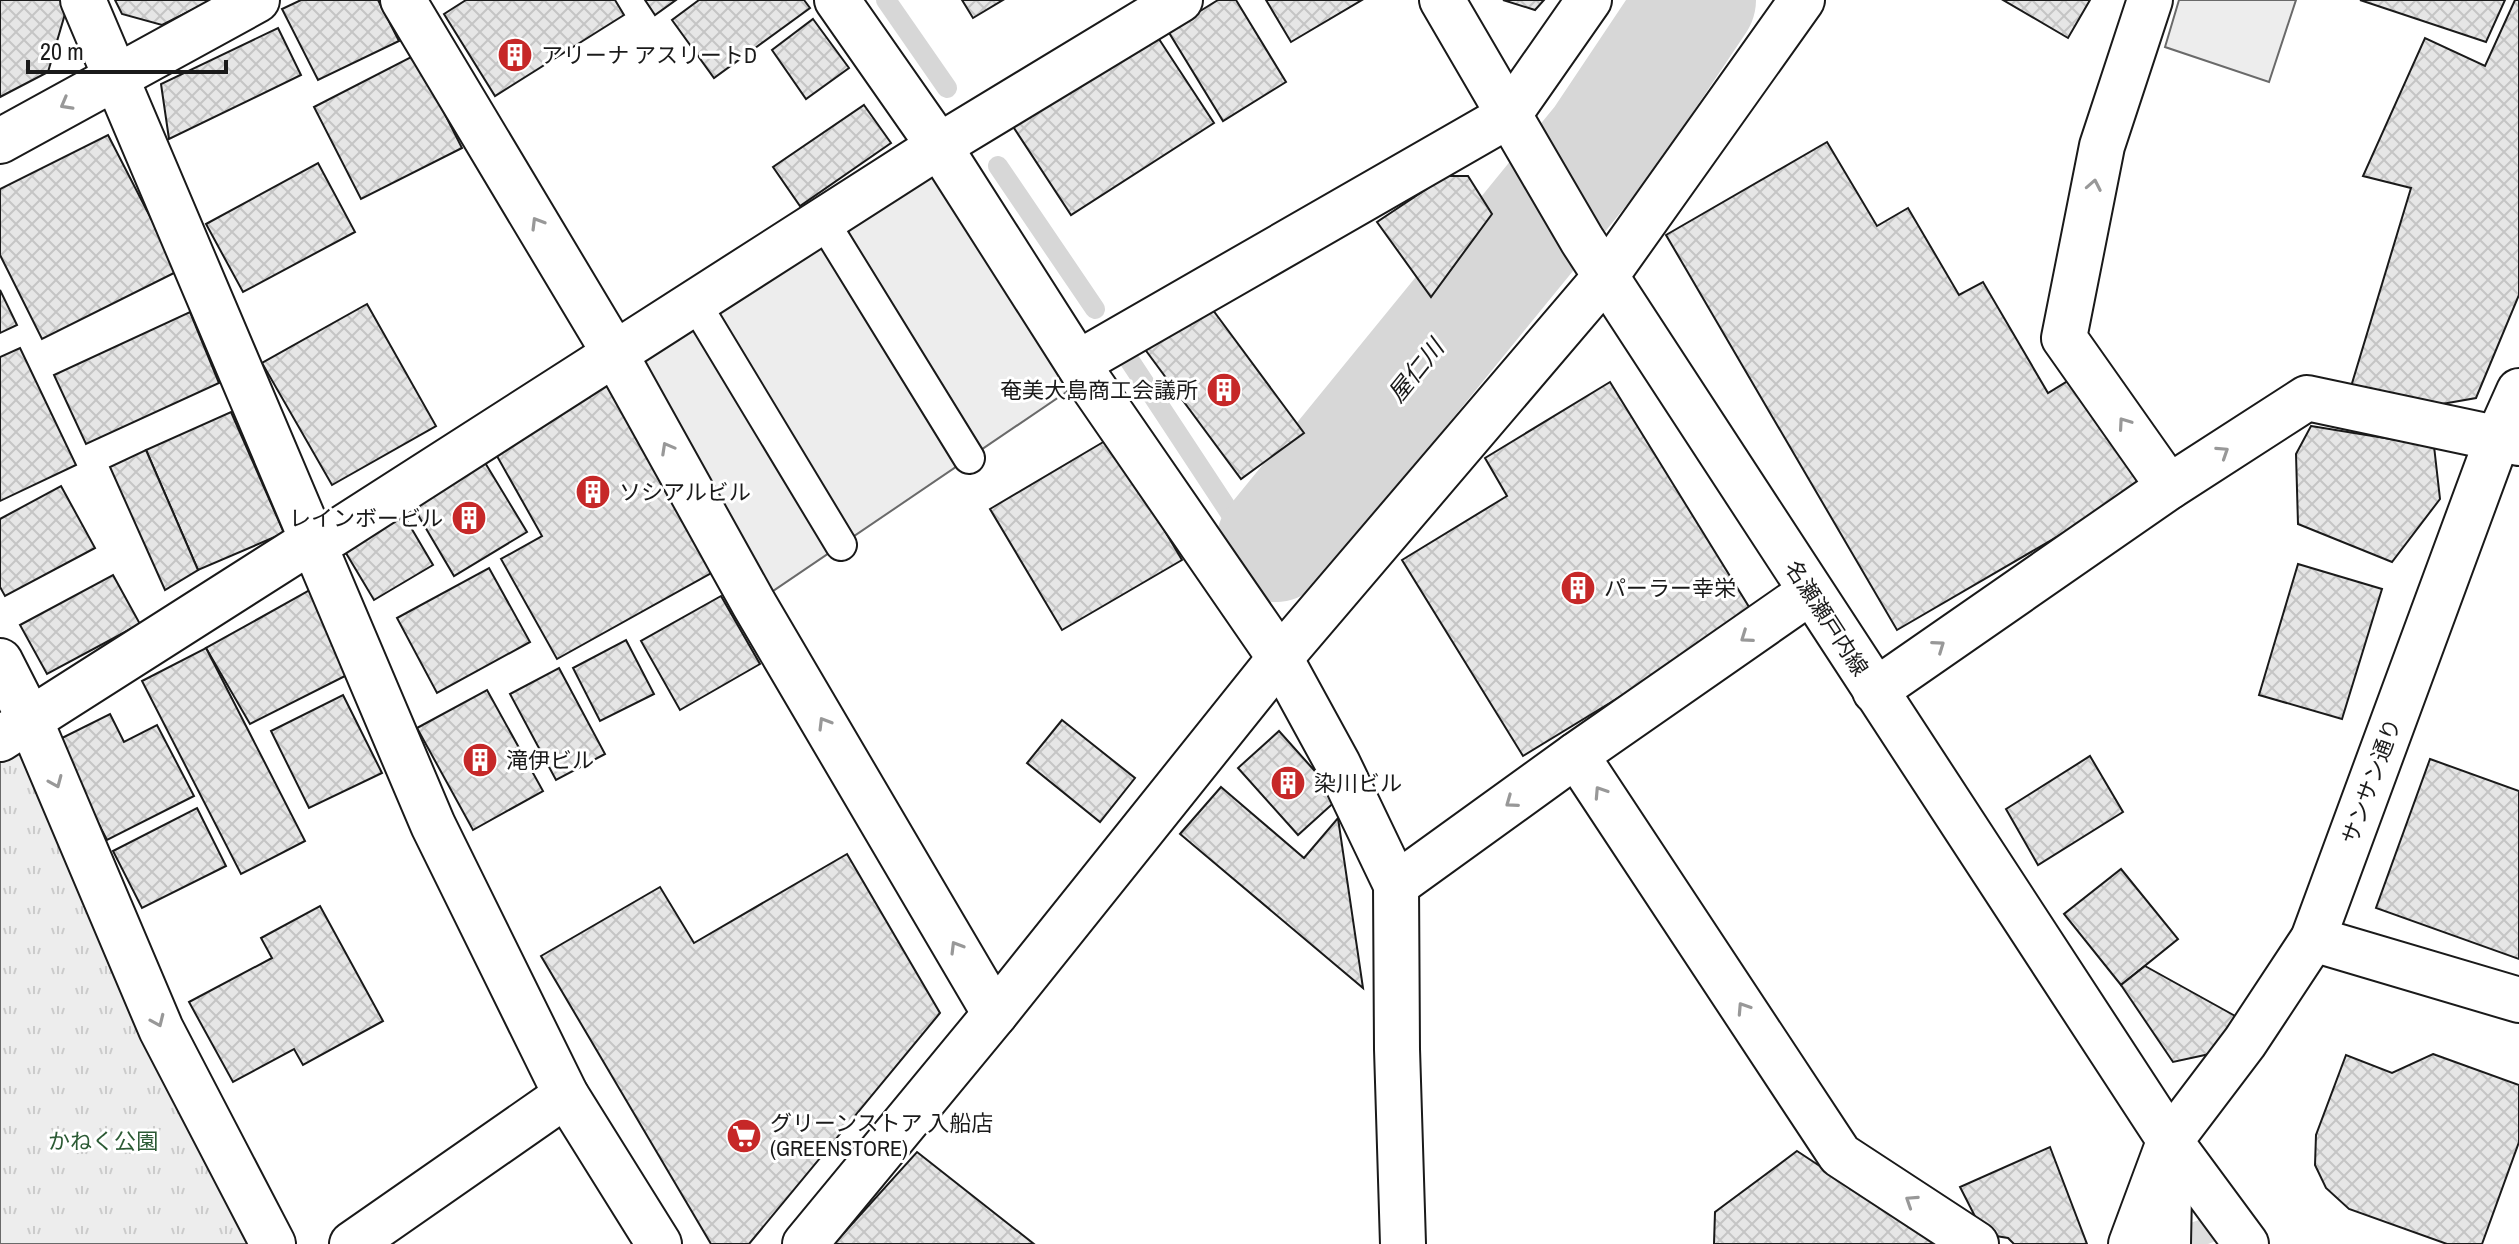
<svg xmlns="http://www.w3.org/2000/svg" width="2519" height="1244" viewBox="0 0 2519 1244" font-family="'Archivo Narrow','Noto Sans JP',sans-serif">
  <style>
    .grass { fill: url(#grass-tufts); stroke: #6a6a6a; stroke-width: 2 }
    .built { fill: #ededed; stroke: #6a6a6a; stroke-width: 2 }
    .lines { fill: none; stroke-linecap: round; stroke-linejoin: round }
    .stream { stroke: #d7d7d7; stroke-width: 20 }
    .river { stroke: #d7d7d7; stroke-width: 118 }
    .building { fill: url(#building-cross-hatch); stroke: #1a1a1a; stroke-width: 2 }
    .minor-tunnel { stroke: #ddd; stroke-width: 44; stroke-dasharray: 44 22; stroke-linecap: butt }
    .service-casing { stroke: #1a1a1a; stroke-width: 34 }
    .minor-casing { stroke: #1a1a1a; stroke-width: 48 }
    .tertiary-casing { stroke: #1a1a1a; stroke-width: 48 }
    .primary-casing { stroke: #1a1a1a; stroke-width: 48 }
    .service { stroke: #fff; stroke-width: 30 }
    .minor { stroke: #fff; stroke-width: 44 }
    .tertiary { stroke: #fff; stroke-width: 44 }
    .primary { stroke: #fff; stroke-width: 44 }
    .oneway { stroke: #989898 }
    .labels { text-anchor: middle; stroke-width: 6; stroke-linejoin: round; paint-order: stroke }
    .poi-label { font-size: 22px; fill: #1a1a1a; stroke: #fff; text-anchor: start }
    .street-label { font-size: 22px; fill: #1a1a1a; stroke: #fff }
    .park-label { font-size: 22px; fill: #2b5a34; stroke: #fff }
    .water-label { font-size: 24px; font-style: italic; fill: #1a1a1a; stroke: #fff }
  </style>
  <defs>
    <pattern id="grass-tufts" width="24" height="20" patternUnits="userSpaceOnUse" patternTransform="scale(2)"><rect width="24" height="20" fill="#ededed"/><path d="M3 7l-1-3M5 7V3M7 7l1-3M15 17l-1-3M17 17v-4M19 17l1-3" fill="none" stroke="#cbcbcb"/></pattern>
    <pattern id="building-cross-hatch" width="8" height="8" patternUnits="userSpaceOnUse" patternTransform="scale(2)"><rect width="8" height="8" fill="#e6e6e6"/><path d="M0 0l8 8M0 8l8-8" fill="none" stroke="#c5c5c5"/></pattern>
  </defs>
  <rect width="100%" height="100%" fill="#fff"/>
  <path class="grass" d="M30 720 273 1244H0V739Z"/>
  <g class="built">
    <path d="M2179 0H2296L2269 82 2165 47Z"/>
    <path d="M939 146 1087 378 754 604 615 354Z"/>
  </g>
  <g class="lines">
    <g class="stream">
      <path d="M886 0 947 88"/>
      <path d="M998 166 1095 309"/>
      <path d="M1126 355 1234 519 1275 543"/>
    </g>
    <path class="river" d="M1275 543 1602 142 1697 0"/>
  </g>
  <g class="building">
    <path d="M0 0H64L67 7 48 72 0 97Z"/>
    <path d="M115 0H212L162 25 122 14Z"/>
    <path d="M301 0H378L399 41 318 80 282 9Z"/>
    <path d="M466 0H615L624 15 495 96 444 14Z"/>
    <path d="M645 0H676L655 15Z"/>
    <path d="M699 0H804L810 8 714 78 672 20Z"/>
    <path d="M962 0H1003L973 18Z"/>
    <path d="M1218 0H1236L1286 82 1223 121 1168 31Z"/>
    <path d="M1266 0H1362L1291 42Z"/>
    <path d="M1503 0H1544L1535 10Z"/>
    <path d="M2003 0H2090L2068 38Z"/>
    <path d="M2360 0H2505L2486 42Z"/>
    <path d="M2515 0H2519V295L2476 398 2442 404 2350 390 2411 188 2363 176 2425 38 2485 66Z"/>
    <path d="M813 19 849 68 806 99 772 50Z"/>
    <path d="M278 28 301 75 169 139 161 84Z"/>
    <path d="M1155 33 1214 123 1071 215 1012 125Z"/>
    <path d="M415 55 462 148 361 199 314 107Z"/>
    <path d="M864 105 891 143 800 206 773 167Z"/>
    <path d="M108 135 178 271 42 339 0 255V189Z"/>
    <path d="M1827 142 1877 226 1908 208 1959 295 1983 282 2048 393 2076 376 2141 488 1897 630 1666 235Z"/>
    <path d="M318 163 355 232 243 292 206 224Z"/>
    <path d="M1446 176H1468L1492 214 1431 297 1377 222Z"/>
    <path d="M0 290 17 325 0 333Z"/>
    <path d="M1207 302 1304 433 1241 479 1144 348Z"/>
    <path d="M367 304 436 426 332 485 262 363Z"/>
    <path d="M190 312 219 383 86 444 54 375Z"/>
    <path d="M20 348 76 465 0 501V357Z"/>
    <path d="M1610 382 1754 615 1523 756 1402 560 1507 496 1485 458Z"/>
    <path d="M608 384 713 572 557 659 501 559 542 536 493 449Z"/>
    <path d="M231 412 284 533 198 570 146 450Z"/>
    <path d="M2311 426 2434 446 2440 499 2392 562 2298 524 2296 454Z"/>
    <path d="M1110 438 1182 560 1062 630 990 509Z"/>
    <path d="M146 450 198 570 165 590 110 467Z"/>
    <path d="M484 461 527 532 454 576 411 503Z"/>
    <path d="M61 486 95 548 5 596 0 587V519Z"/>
    <path d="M400 509 433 565 374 600 340 543Z"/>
    <path d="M2298 564 2382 589 2342 719 2259 695Z"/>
    <path d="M489 568 530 642 437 693 397 618Z"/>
    <path d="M113 575 140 624 47 674 20 625Z"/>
    <path d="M310 590 351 673 250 724 206 648Z"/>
    <path d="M721 596 760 664 680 710 641 641Z"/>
    <path d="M626 640 654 694 600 721 573 668Z"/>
    <path d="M206 648 305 841 241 874 142 681Z"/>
    <path d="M559 668 605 754 556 780 510 694Z"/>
    <path d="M487 690 543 791 473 830 417 728Z"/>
    <path d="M343 695 382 773 309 808 271 731Z"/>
    <path d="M110 714 124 742 157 725 194 796 107 840 56 741Z"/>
    <path d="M1062 720 1135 778 1100 822 1027 763Z"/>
    <path d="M1279 731 1339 798 1298 835 1238 768Z"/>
    <path d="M2090 756 2123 812 2038 865 2006 809Z"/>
    <path d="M2430 759 2519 791V959L2376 908Z"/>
    <path d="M1221 787 1304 858 1338 818 1363 988 1180 834Z"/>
    <path d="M197 808 226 866 142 908 113 851Z"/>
    <path d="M847 854 940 1013 749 1244H711L541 956 660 887 694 943Z"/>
    <path d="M2121 869 2178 939 2121 985 2064 914Z"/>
    <path d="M320 906 383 1021 303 1065 294 1049 233 1082 189 1002 272 958 261 938Z"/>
    <path d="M2145 966 2237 1017 2214 1053 2173 1062 2121 985Z"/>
    <path d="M2433 1054 2519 1085V1142L2482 1244H2447L2349 1209 2326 1188 2315 1165 2316 1135 2346 1055 2392 1073Z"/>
    <path d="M2050 1147 2087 1244H2014L2008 1238 1984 1234 1960 1187Z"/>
    <path d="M1797 1151 1938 1244H1714L1715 1212Z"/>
    <path d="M917 1152 1034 1244H834Z"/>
  </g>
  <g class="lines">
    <path class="minor-tunnel" d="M2176 1158 2208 1244"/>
    <defs>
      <g id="service">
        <path d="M823 221 969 458"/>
        <path d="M695 303 841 545"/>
      </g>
      <g id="minor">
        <path d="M403 0 615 354 754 604 995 1014"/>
        <path d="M837 0 939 146 1087 378 1280 658 1338 764 1396 885 1397 1049 1403 1244"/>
        <path d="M2150 0 2102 146 2064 338 2169 487"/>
        <path d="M0 141 257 0"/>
        <path d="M1605 277 1802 0"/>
        <path d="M1078 363 1508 116 1589 0"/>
        <path d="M0 661 30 720 161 1029 273 1244"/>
        <path d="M1875 691 2169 487 2307 398 2519 443"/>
        <path d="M0 739 311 541 332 535 939 146 1180 0"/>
        <path d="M1576 755 1840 1155 1976 1244"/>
        <path d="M1396 885 1576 755 1810 592"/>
        <path d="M2313 939 2519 1000"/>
        <path d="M352 1244 566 1095"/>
        <path d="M2131 1244 2167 1147"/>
      </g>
      <g id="tertiary">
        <path d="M83 0 433 825 566 1095 659 1244"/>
        <path d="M805 1244 995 1014 1280 658 1605 277"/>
        <path d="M2246 1244 2170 1141 2245 1042 2313 939 2497 440 2519 391"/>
      </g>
      <path id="primary" d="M1442 0 1582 240 2170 1141 2168 1244"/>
    </defs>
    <use href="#service" class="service-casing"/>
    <use href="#minor" class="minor-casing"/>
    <use href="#tertiary" class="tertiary-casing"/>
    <use href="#primary" class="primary-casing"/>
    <use href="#service" class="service"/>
    <use href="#minor" class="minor"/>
    <use href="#tertiary" class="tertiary"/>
    <use href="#primary" class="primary"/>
  </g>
  <defs><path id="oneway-chevron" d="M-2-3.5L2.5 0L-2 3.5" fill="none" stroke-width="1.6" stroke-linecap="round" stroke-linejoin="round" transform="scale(2)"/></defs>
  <g class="oneway">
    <use href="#oneway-chevron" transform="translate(66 104) rotate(151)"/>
    <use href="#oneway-chevron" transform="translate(2094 185) rotate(-79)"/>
    <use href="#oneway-chevron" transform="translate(537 223) rotate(-121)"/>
    <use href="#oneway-chevron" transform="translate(2124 423) rotate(-125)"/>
    <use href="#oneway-chevron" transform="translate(667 448) rotate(-119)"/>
    <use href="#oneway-chevron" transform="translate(2223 452) rotate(-33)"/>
    <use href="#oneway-chevron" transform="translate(1746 637) rotate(145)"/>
    <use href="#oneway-chevron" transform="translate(1939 646) rotate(-35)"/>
    <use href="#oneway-chevron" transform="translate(824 723) rotate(-121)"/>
    <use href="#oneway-chevron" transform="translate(56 782) rotate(67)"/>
    <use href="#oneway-chevron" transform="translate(1600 792) rotate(-123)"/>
    <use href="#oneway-chevron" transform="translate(1511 802) rotate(144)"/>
    <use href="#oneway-chevron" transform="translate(956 947) rotate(-121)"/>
    <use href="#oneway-chevron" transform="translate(1743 1008) rotate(-123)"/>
    <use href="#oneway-chevron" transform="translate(158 1021) rotate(66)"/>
    <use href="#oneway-chevron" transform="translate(1911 1201) rotate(-147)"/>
  </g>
  <defs>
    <symbol id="building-disc" viewBox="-11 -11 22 22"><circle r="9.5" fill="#c62828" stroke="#fff"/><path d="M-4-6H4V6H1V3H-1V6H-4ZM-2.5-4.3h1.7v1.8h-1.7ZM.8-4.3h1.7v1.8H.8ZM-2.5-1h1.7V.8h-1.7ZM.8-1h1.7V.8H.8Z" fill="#fff"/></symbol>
    <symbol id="supermarket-disc" viewBox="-11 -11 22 22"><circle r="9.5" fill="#c62828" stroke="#fff"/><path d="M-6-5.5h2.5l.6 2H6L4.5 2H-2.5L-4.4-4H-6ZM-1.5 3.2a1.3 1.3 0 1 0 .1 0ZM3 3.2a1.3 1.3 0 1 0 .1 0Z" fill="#fff"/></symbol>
  </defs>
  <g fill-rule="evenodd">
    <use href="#building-disc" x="495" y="35" width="40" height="40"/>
    <use href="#building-disc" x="1204" y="370" width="40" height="40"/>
    <use href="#building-disc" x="573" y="472" width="40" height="40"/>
    <use href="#building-disc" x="449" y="498" width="40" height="40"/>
    <use href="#building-disc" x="1558" y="568" width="40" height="40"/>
    <use href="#building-disc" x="460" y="740" width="40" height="40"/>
    <use href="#building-disc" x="1268" y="763" width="40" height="40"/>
    <use href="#supermarket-disc" x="724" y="1116" width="40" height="40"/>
  </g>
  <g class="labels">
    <g class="poi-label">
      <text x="541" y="63">アリーナ アスリートD</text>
      <text x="1198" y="398" text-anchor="end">奄美大島商工会議所</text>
      <text x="619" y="500">ソシアルビル</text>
      <text x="443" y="526" text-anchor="end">レインボービル</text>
      <text x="1604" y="596">パーラー幸栄</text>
      <text x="506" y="768">滝伊ビル</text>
      <text x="1314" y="791">染川ビル</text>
      <text x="770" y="1131">グリーンストア 入船店<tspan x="770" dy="25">(GREENSTORE)</tspan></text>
    </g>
    <g class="street-label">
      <text transform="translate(1827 618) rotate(57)" y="8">名瀬瀬戸内線</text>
      <text transform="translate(2371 781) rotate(-70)" y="8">サンサン通り</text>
    </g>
    <g class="park-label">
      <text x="103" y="1149">かねく公園</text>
    </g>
    <g class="water-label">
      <text transform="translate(1416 371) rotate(-51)" y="8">屋仁川</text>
    </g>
  </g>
  <path d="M28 60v12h198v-12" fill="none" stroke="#1a1a1a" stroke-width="4"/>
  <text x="40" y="60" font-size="24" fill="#1a1a1a" stroke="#ffffff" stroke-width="6" paint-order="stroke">20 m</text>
</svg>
